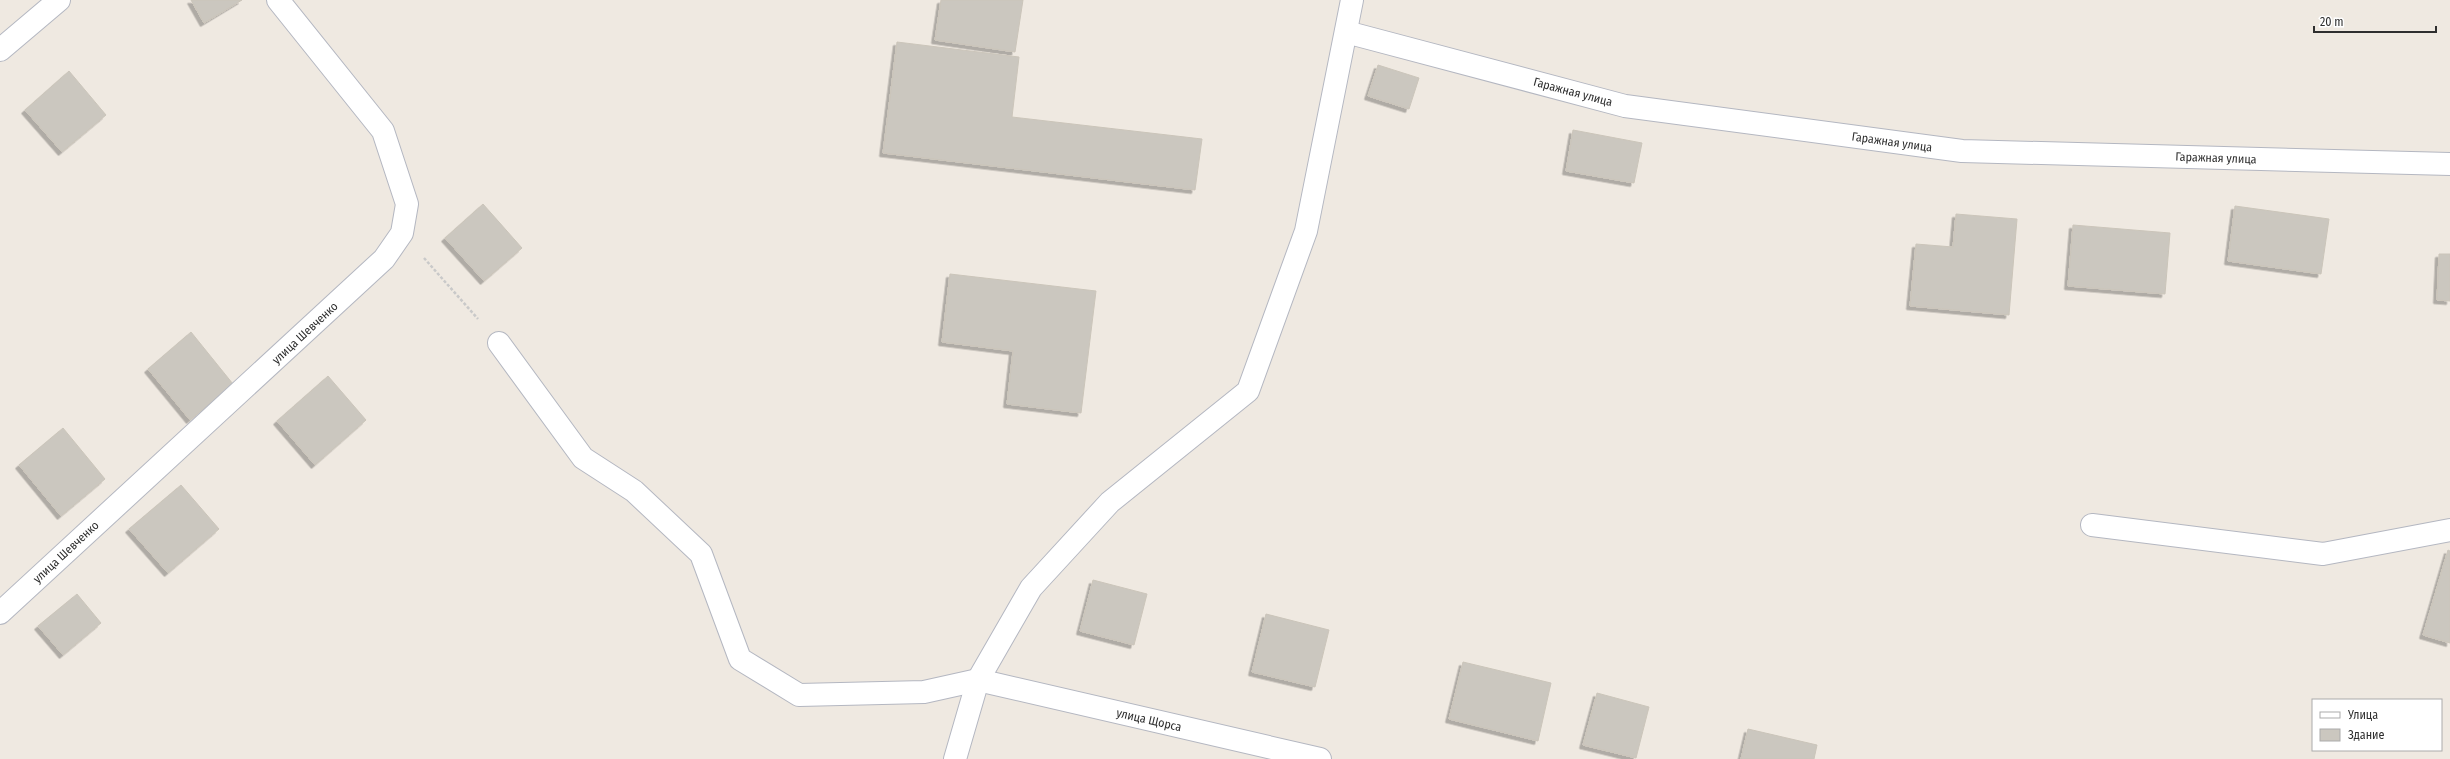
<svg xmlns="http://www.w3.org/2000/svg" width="2450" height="759" viewBox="0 0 2450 759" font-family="'Fira Sans Condensed',sans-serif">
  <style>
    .building { fill: #cbc7bf; stroke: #cbc5ba; filter: url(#shadow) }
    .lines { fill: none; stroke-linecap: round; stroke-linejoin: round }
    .service-casing { stroke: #b4b7c1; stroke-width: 24 }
    .minor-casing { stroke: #b4b7c1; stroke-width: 24 }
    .path { stroke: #c9c9c9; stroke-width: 2.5; stroke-dasharray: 3 2; stroke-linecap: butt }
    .service { stroke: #fff; stroke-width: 22 }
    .minor { stroke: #fff; stroke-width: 22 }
    .labels { text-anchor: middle; stroke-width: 4; stroke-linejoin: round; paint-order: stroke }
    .street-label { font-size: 12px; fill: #2e2e2e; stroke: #fff }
  </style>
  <defs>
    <filter id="shadow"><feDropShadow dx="-3.5" dy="3.5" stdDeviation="0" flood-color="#0004"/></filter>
  </defs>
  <rect width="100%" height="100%" fill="#efe9e1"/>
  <g class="building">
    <path d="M191 0H242L204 23Z"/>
    <path d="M941 0H1023L1015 52 935 40Z"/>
    <path d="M897 42 1019 57 1012 117 1202 139 1195 190 883 153Z"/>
    <path d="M1378 65 1419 78 1409 109 1368 96Z"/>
    <path d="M69 71 106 115 62 152 25 110Z"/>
    <path d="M1573 130 1642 143 1634 183 1566 171Z"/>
    <path d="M483 204 522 248 484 281 445 238Z"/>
    <path d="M2235 206 2329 219 2321 274 2228 261Z"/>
    <path d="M1956 214 2017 219 2009 315 1910 306 1916 244 1953 247Z"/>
    <path d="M2073 225 2170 233 2165 294 2068 286Z"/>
    <path d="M2439 254H2450V301L2437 300Z"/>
    <path d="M950 274 1096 291 1081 413 1007 404 1013 351 942 342Z"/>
    <path d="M191 332 233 384 190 420 148 369Z"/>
    <path d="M328 376 366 420 315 465 277 421Z"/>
    <path d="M63 428 105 479 61 516 19 465Z"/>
    <path d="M181 485 219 529 168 573 129 529Z"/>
    <path d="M2448 550 2450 551V643L2423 635Z"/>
    <path d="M1093 580 1147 594 1134 645 1080 631Z"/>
    <path d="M77 594 101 623 63 655 38 626Z"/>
    <path d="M1266 614 1329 630 1315 687 1252 672Z"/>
    <path d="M1463 662 1551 683 1538 741 1449 719Z"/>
    <path d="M1597 693 1649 707 1636 758 1583 745Z"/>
    <path d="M1748 729 1817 745 1814 759H1741Z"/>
  </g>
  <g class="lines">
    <defs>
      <g id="service">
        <path d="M499 343 583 458 634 491 701 554 740 659 799 695 924 692 978 680"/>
        <path d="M2092 525 2323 554 2450 530"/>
      </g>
      <g id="minor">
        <path d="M1346 32 1625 106 1962 151 2450 164"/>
        <path d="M0 50 59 0"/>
        <path d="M0 613 384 259 402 233 407 204 383 131 278 0"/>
        <path d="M978 680 1320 759"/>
        <path d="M955 759 978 680 1031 588 1110 502 1248 391 1306 231 1352 0"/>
      </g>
    </defs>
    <use href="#service" class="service-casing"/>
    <use href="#minor" class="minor-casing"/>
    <path class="path" d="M424 258 478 319"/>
    <use href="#service" class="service"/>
    <use href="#minor" class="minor"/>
  </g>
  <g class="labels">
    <g class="street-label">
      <text transform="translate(1573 92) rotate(15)" y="4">Гаражная улица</text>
      <text transform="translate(1892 142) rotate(8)" y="4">Гаражная улица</text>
      <text transform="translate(2216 158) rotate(2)" y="4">Гаражная улица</text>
      <text transform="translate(305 333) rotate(-43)" y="4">улица Шевченко</text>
      <text transform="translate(66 552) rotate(-43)" y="4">улица Шевченко</text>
      <text transform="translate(1149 720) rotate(13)" y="4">улица Щорса</text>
    </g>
  </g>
  <rect x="2312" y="699" width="130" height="52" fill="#ffffff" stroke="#ababab"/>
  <rect x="2320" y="712" width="20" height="6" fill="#ffffff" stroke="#ababab"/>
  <text x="2348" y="719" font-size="12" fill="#2e2e2e">Улица</text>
  <rect x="2320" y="729" width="20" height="12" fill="#cbc7bf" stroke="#ababab"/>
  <text x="2348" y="739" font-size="12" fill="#2e2e2e">Здание</text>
  <path d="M2314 26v6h122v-6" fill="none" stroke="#2e2e2e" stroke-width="2"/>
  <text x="2320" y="26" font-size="12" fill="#2e2e2e" stroke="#ffffff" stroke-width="3" paint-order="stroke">20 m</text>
</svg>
